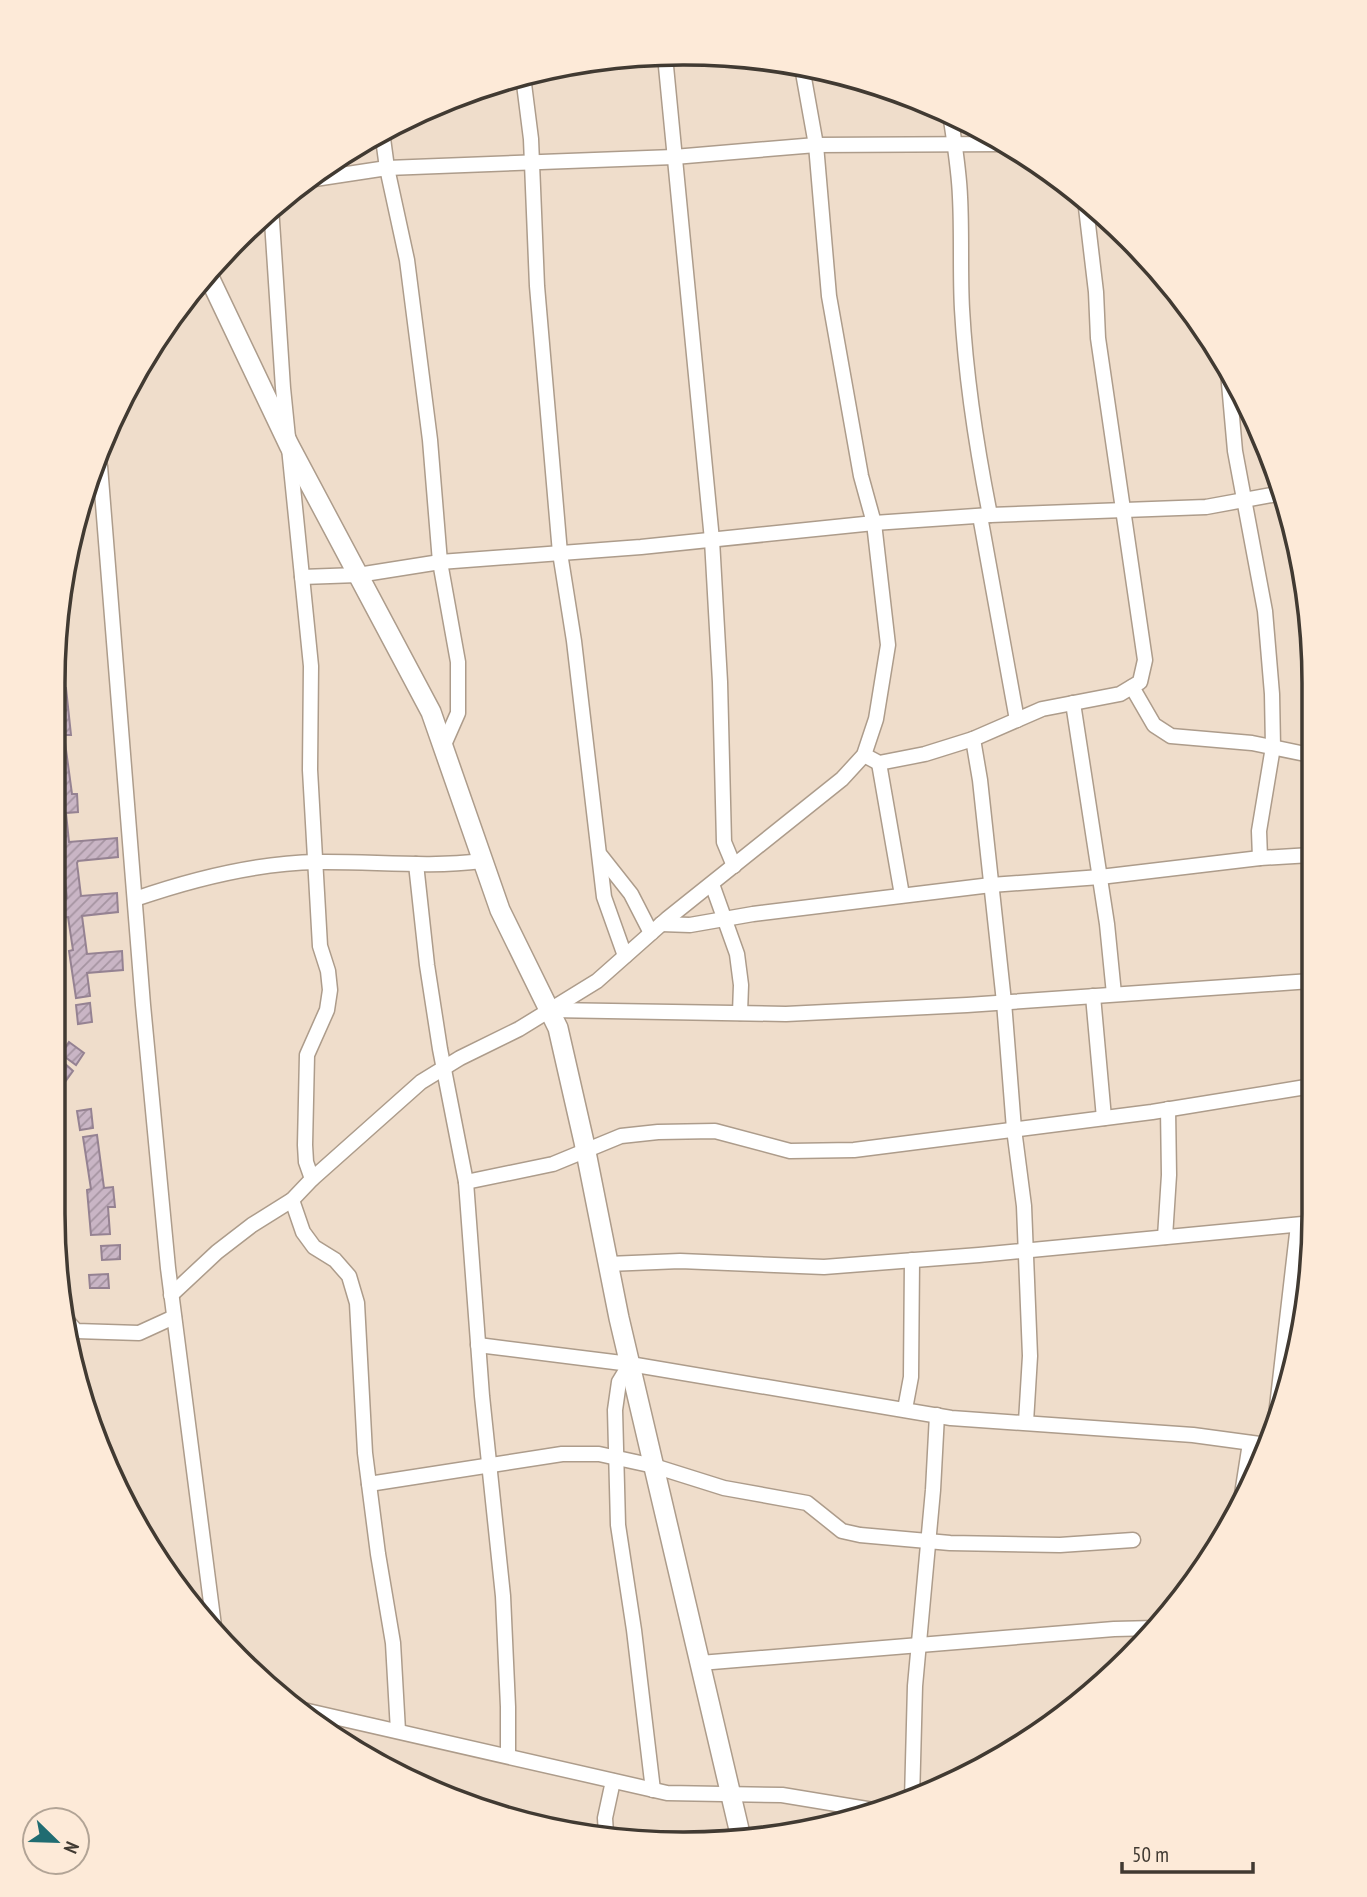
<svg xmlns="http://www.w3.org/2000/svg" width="1367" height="1897" viewBox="0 0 1367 1897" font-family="'PT Sans Narrow',sans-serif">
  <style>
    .building { fill: url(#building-hatch); stroke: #958292; stroke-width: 2 }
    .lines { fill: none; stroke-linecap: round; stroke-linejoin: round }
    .street-casing { stroke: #ad9c8b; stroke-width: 17 }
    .secondary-casing { stroke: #ad9c8b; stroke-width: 22 }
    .street { stroke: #fff; stroke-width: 14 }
    .secondary { stroke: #fff; stroke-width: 19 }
    .rim { fill: none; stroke: #413a32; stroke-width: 3.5 }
  </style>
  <defs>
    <pattern id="building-hatch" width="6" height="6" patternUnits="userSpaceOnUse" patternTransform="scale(1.75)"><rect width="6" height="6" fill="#c9b5c5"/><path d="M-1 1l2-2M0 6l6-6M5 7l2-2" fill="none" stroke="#a594a1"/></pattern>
  </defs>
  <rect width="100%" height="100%" fill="#efddcb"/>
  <g class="building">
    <path d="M66 688 71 735H64L72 794H77L78 812 66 813 69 842 117 838 118 857 78 861 77 863 81 896 117 893 118 912 82 916 87 954 122 951 123 970 87 973 90 996 76 998 69 951 73 950 68 917 59 918 57 899 67 898 63 864 52 865V846H56L52 821V781H57L52 749V689Z"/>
    <path d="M90 1003 92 1022 78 1024 76 1005Z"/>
    <path d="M69 1042 84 1053 76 1065 61 1054Z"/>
    <path d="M63 1062 73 1071 62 1086 52 1078V1075Z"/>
    <path d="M91 1109 93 1128 80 1130 77 1111Z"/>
    <path d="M97 1135 104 1188 113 1187 115 1207H108L110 1234 91 1235 87 1190 91 1189 83 1137Z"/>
    <path d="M120 1245V1259L102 1260 101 1246Z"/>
    <path d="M108 1274 109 1288H90L89 1275Z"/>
  </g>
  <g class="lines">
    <defs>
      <g id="street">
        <path d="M665 56 712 540 720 682 724 842 734 866"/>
        <path d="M523 76 531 139 537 286 560 553 574 641 604 897 625 956"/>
        <path d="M950 113C954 141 959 169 960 197 962 235 960 272 962 309 966 381 976 445 990 515"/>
        <path d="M382 131 387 168 407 260 430 440 440 562 458 662V713L443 747"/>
        <path d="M308 180 387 168 674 157 816 145 1005 144"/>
        <path d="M271 206 283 388 311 666 310 770 320 946 328 971 330 990 327 1010 307 1055 305 1145 306 1162 312 1179"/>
        <path d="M1228 372 1235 451 1265 611 1272 694 1273 747 1259 831 1260 858"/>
        <path d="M100 466 143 1005 168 1268 214 1626"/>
        <path d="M980 516 1017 720"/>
        <path d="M302 577 358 575 440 562 641 547 874 523 990 515 1206 507 1277 494"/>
        <path d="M1132 687 1154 725 1171 736 1252 743 1310 755"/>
        <path d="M1073 703 1107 924 1114 994"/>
        <path d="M973 739 980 780 1004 1002 1014 1129 1024 1206 1030 1356 1026 1422"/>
        <path d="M864 755 879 763 925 754 973 739 1042 709 1120 694 1140 682 1145 660 1098 338 1096 292 1085 199"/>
        <path d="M879 763 902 895"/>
        <path d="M601 856 631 894 651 933"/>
        <path d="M416 864 427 965 440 1049 466 1182 482 1396 503 1596 508 1707V1756"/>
        <path d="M712 884 737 954 741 985 740 1013"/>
        <path d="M135 899C193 879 254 863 317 862 372 861 427 868 482 861"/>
        <path d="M661 924 690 925 753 914 991 885 1100 877 1260 858 1311 855"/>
        <path d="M1093 996 1104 1118"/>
        <path d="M551 1010 786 1014 967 1005 1311 981"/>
        <path d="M53 1171 57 1194 59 1260"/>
        <path d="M466 1182 553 1164 621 1136 658 1132 715 1131 790 1151 854 1150 1152 1112 1312 1086"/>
        <path d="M292 1200 303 1232 314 1247 335 1260 349 1276 357 1303 365 1453 378 1554 393 1643 398 1731"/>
        <path d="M1165 1237 1169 1175 1168 1109"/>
        <path d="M608 1264 680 1261 824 1267 979 1255 1313 1223"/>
        <path d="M171 1295 217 1252 252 1225 292 1200 312 1179 421 1082 460 1058 519 1029 597 981 667 919 842 779 864 755 876 719 888 645 874 523 861 476 829 296 816 145 802 67"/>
        <path d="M67 1321 76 1331 139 1333 174 1317"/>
        <path d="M478 1345 630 1364 951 1418 1193 1435 1267 1445"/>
        <path d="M630 1364 619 1382 615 1410 618 1525 634 1630 653 1790"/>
        <path d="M905 1409 911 1377 912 1260"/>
        <path d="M1275 1424 1298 1225"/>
        <path d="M369 1484 562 1454H599L654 1466 724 1488 807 1503 842 1531 860 1535 950 1543 1060 1545 1133 1540"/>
        <path d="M1240 1507 1250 1443"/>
        <path d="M700 1663 1114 1629 1156 1628"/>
        <path d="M299 1709 667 1793 782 1795 873 1810"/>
        <path d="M912 1800 915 1686 933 1490 937 1415"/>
        <path d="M606 1834 605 1818 613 1781"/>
      </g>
      <path id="secondary" d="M210 279 289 445 431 712 500 910 558 1028 584 1142 619 1318 741 1838"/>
    </defs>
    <use href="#street" class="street-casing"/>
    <use href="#secondary" class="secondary-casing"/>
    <use href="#street" class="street"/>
    <use href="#secondary" class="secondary"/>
  </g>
  <path d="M0 0H1367V1897H0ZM683 65H684A618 618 0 0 1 1302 683V1214A618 618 0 0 1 684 1832H683A618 618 0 0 1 65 1214V683A618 618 0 0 1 683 65Z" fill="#fdead8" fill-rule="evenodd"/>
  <path class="rim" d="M683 65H684A618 618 0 0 1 1302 683V1214A618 618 0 0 1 684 1832H683A618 618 0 0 1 65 1214V683A618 618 0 0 1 683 65Z"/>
  <g transform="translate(56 1841) rotate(113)"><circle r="33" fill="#fdead8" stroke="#b2a496" stroke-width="2"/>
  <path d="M0-5L12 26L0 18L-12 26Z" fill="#206c71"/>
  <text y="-10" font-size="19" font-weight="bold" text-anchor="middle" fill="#413a32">N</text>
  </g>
  <path d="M1122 1862v10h131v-10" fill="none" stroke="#413a32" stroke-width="3.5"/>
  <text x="1132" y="1862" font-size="21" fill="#413a32" stroke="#fdead8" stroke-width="5" paint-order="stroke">50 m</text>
</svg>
